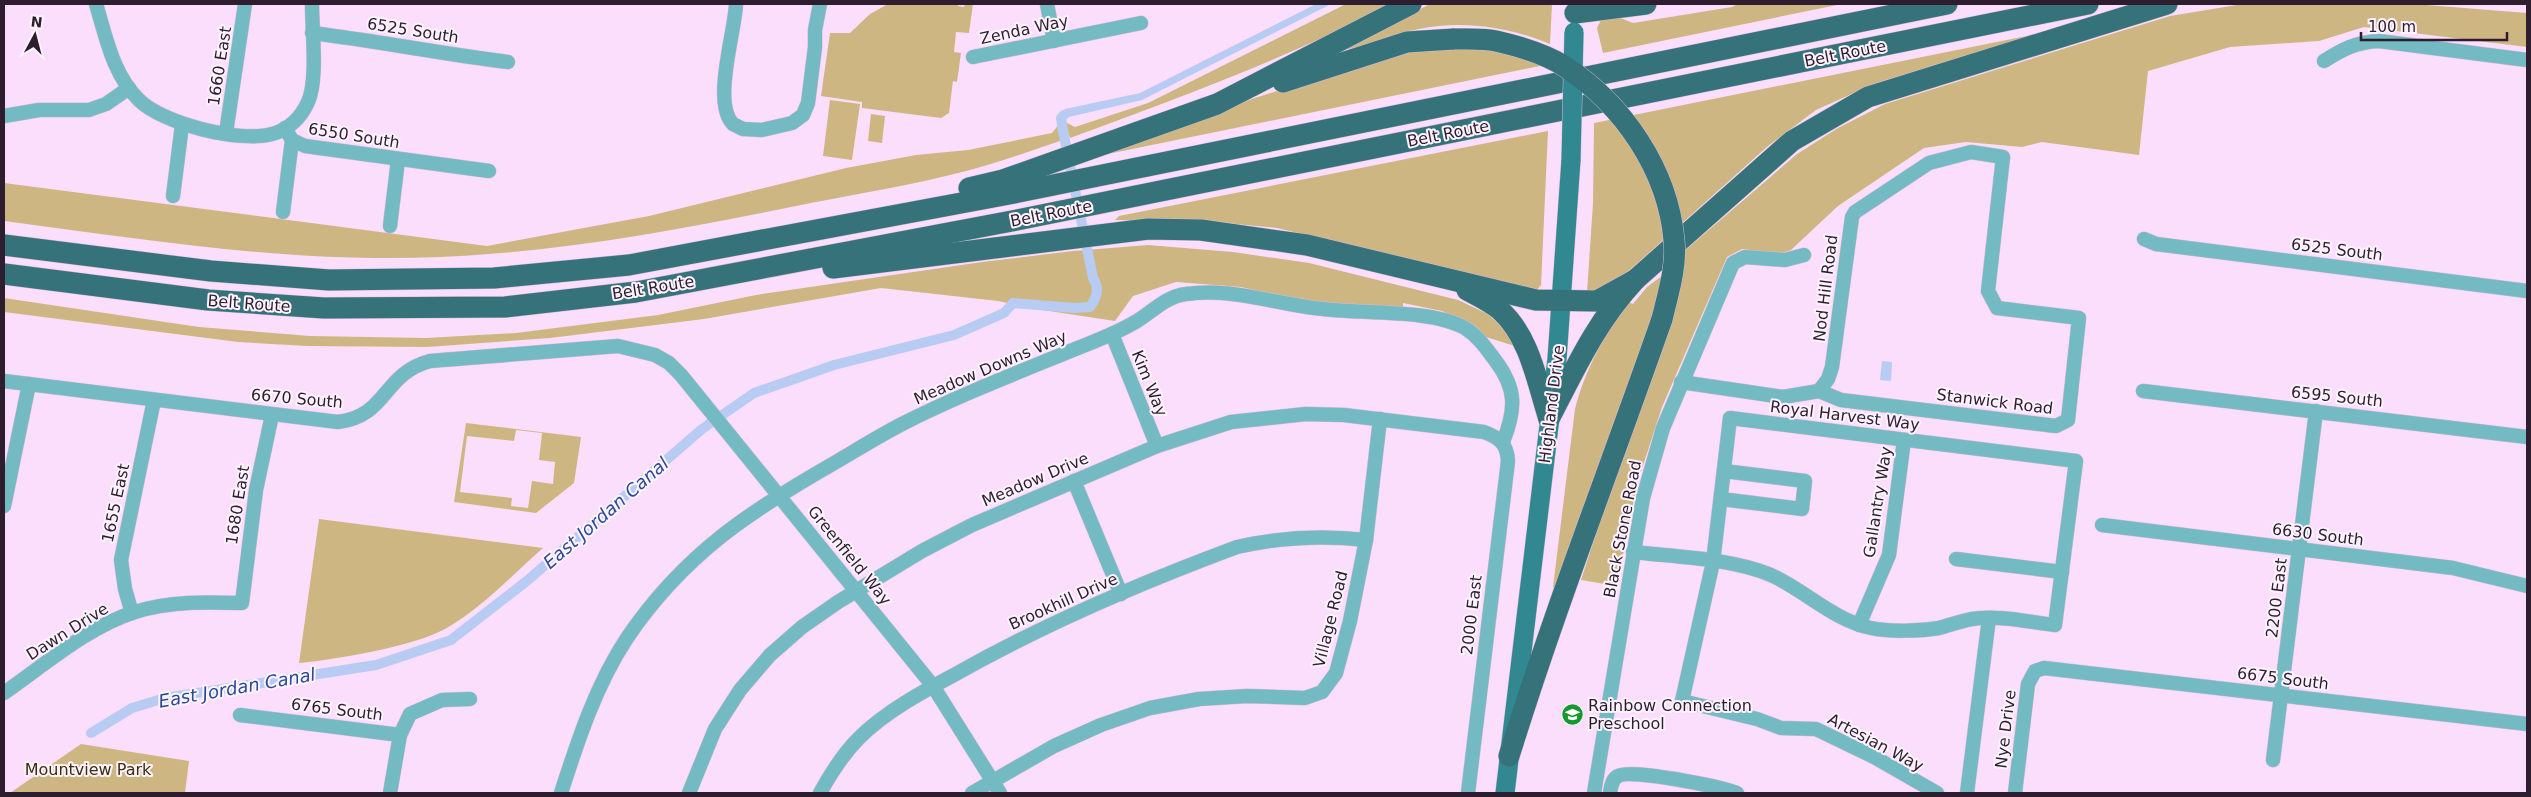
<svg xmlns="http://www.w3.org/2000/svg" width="2531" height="797" viewBox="0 0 2531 797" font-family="'DejaVu Sans',sans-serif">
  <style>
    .green { fill: #ceb683; fill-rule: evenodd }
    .water { fill: #b8cbf3 }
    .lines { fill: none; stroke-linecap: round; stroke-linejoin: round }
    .canal { stroke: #b8cbf3; stroke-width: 10 }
    .minor-casing { stroke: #d6bbd7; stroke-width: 15 }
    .major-casing { stroke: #d6bbd7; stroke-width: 20 }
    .highway-casing { stroke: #d6bbd7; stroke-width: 22 }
    .minor { stroke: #73bac2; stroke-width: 14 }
    .major { stroke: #318891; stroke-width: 19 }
    .highway { stroke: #357279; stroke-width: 21 }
    .major-bridge-casing { stroke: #d6bbd7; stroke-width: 20; stroke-linecap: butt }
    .highway-bridge-casing { stroke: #d6bbd7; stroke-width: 22; stroke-linecap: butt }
    .major-bridge { stroke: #318891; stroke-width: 19 }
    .highway-bridge { stroke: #357279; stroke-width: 21 }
    .labels { text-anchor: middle; stroke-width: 4; stroke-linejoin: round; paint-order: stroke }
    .street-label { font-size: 16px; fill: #2e1d2f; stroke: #fdf3fd }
    .poi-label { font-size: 16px; fill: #2e1d2f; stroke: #fdf3fd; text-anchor: start }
    .park-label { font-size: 16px; fill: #3c2e0d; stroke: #fdf3fd }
    .water-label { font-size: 18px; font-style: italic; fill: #2b4995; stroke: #fdf3fd }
  </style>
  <rect width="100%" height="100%" fill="#fbdefc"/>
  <g class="green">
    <path d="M888 4H958V6L964 7 965 4H973L969 33 956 32 954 52 961 53 957 82 953 81 949 113 941 118 862 108V102L821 96 830 33H850L870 14Z"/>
    <path d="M1346 4H1391C1288 58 1179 98 1070 138L1065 122 1075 127 1148 103Z"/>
    <path d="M1430 4H1552L1550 44C1509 27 1463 20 1419 29 1392 34 1368 47 1341 50Z"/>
    <path d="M1738 4H1842L1603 53 1597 28 1601 20 1618 17 1633 23 1732 7Z"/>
    <path d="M2243 4H2414L2527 13V47L2364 27 2319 41 2230 47 2148 71 2139 155 2042 142 2022 147 1966 142 1924 148 1838 206 1791 250 1780 254 1742 249 1727 257 1662 407 1637 484 1617 586 1581 580 1622 454 1682 253 1797 154 1838 128 1885 104 2170 16Z"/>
    <path d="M2041 33 1876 83 1816 110 1768 146 1613 285 1587 293 1593 203 1594 123Z"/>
    <path d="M1461 38 1545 65 1093 157C1213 108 1337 71 1461 38Z"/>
    <path d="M830 100 860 104 852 160 823 156Z"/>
    <path d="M871 114 885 116 882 143 868 141Z"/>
    <path d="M1060 123 1063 140C1025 153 988 166 950 175 897 188 844 196 791 207 653 235 515 260 374 258 250 257 127 237 4 221V183L487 246 649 216 846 168 916 155 968 150 1052 133Z"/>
    <path d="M1548 131 1541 285 1537 290 1277 228 1205 221 1115 220 1119 216Z"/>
    <path d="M1148 245 1233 252 1309 263 1458 300 1488 314 1510 335 1518 347 1486 337 1466 323 1442 311 1403 303V309L1299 301 1241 287 1176 282 1133 296 1115 321 1036 309 998 301 881 288 704 319 550 338 427 347 307 346 238 342 4 312V298L199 327 310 336 426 338 516 333 658 315 756 295 982 262 1073 251Z"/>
    <path d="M1667 272 1663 293 1555 588 1553 587 1575 409C1586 367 1604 338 1625 301L1633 304 1647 287Z"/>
    <path d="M466 423 581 437 574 483 536 513 454 502ZM516 430 542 433 539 460 555 462 553 484 532 481 528 508 511 506 512 498 460 492 467 436 514 441Z"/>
    <path d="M319 519 543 548C512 575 482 608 445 629 412 647 338 659 299 663Z"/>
    <path d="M81 744 189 761 185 793H10Z"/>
  </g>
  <g class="water">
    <path d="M1316 4H1331L1142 100 1069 117 1064 120 1066 126H1057V116L1065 109 1140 93Z"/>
    <path d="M1882 361 1892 362 1891 381 1880 380Z"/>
  </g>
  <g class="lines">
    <path class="canal" d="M91 733 132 708 165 698 376 665 451 640 528 580 702 429 754 393 834 365 954 335 1004 313 1013 303 1075 308 1090 307C1097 297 1100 289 1093 278L1063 131 1061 118 1064 115"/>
    <defs>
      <g id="minor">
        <path d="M96 4C106 37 113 75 139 100 163 124 240 143 272 134 288 130 301 118 308 102 318 80 312 30 312 4"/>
        <path d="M736 4C735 32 712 103 733 124L743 129 762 130 792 123 803 115 808 103 815 47V30L820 4"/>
        <path d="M1047 4 1054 41"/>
        <path d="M312 33C378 41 442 54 508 62"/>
        <path d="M973 57 1141 23"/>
        <path d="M2324 61C2343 49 2356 42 2379 41L2527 60"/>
        <path d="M4 116 39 110H89L106 104 129 88"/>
        <path d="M285 128 292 140 305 146 489 171"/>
        <path d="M226 133 245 4"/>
        <path d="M173 196 182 125"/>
        <path d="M283 212 292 140"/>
        <path d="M390 226 398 160"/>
        <path d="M2144 239 2156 244 2527 291"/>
        <path d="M1112 334 1157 446"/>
        <path d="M4 381 338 422C388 416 382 374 430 361L618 346 655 355 669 363 681 375 933 686 1000 793"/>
        <path d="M1681 382 1783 397 1819 391 1828 379 1832 367 1852 217 1855 212 1929 163 1971 152 2003 157 1988 291 1997 308 2079 318 2068 420 2056 426 1841 400 1819 391"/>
        <path d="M2143 391 2527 437"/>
        <path d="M1074 481 1121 594"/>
        <path d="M1721 499 1802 509 1805 481 1724 471"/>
        <path d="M4 506 29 384"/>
        <path d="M2102 525 2453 568 2527 586"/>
        <path d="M1633 552C1676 557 1731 558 1771 575 1806 591 1833 620 1871 628 1888 632 1922 631 1939 628 1950 625 1961 621 1972 619 2000 615 2028 622 2055 625L2076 461 1730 418 1713 562 1682 701 1757 719 1781 728 1816 729 1874 757 1937 793"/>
        <path d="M1956 559 2062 572"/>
        <path d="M132 613 125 589 121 560 154 400"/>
        <path d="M1859 625 1889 555 1904 440"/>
        <path d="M4 693C43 666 89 626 135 612 169 601 206 602 242 603L256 490 272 415"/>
        <path d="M240 715 400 735"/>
        <path d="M2273 760 2316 411"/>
        <path d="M390 793 400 735 410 714 442 700 470 699"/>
        <path d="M561 793C578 740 596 685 627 638 684 554 750 511 836 462 858 449 879 436 902 424 953 398 1009 376 1063 354 1087 344 1114 335 1137 321 1153 311 1167 296 1186 294 1232 287 1278 305 1323 309 1363 314 1431 309 1465 328 1478 336 1486 348 1495 360 1517 389 1516 409 1503 442"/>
        <path d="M689 793 715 729 740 690 770 655 802 627 838 602 922 551 972 525 1157 446 1231 422 1306 414 1344 415 1484 432C1500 438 1507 444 1508 461L1468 793"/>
        <path d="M820 793C831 773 843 754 859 738 885 712 922 692 954 675 1044 624 1140 583 1237 547 1281 537 1321 535 1366 540"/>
        <path d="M972 793 1054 746 1101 725 1150 708 1199 699 1247 696 1305 698 1322 692 1336 673 1350 621 1366 540 1380 419"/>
        <path d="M1594 793 1643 498 1663 428 1733 263 1745 257 1785 260 1804 255"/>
        <path d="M1610 793C1611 787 1612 779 1618 776 1631 768 1720 787 1737 793"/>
        <path d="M1967 793 1989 618"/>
        <path d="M2015 793 2028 684 2035 671 2044 668 2527 724"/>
      </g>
      <path id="major" d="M1505 793 1557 359 1571 160"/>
      <g id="highway">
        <path d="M1575 13 1646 4"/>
        <path d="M1283 82 1407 42 1454 39"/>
        <path d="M969 188 1003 180 1217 104 1411 4"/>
        <path d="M4 245 211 271 329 280 494 278 629 265 1004 195 1947 4"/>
        <path d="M833 268 1148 229 1201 230 1307 245 1536 300 1597 301 1635 280"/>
        <path d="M4 274 208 300 324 308 505 307 636 292 1017 220 2088 4"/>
        <path d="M1467 290C1478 296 1491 302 1500 310 1530 337 1537 382 1549 419"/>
        <path d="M1549 419C1575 369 1596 322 1635 280L1792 141 1868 97 2167 4"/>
        <path d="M1509 756C1555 608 1611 465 1662 319"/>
      </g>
    </defs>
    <use href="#minor" class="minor-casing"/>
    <use href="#major" class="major-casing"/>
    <use href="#highway" class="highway-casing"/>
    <use href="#minor" class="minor"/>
    <use href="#major" class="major"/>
    <use href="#highway" class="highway"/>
    <defs>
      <path id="major-bridge" d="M1571 160 1574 32"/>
      <path id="highway-bridge" d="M1454 39C1468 39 1483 38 1496 41 1518 46 1545 54 1564 66 1623 104 1668 170 1674 240 1677 266 1668 294 1662 319"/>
    </defs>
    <use href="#major-bridge" class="major-bridge-casing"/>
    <use href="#highway-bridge" class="highway-bridge-casing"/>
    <use href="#major-bridge" class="major-bridge"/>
    <use href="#highway-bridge" class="highway-bridge"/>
  </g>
  <defs>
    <symbol id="school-disc" viewBox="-11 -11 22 22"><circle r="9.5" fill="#14992f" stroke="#fdf3fd"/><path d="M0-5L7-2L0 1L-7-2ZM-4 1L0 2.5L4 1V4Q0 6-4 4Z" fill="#fff"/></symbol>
  </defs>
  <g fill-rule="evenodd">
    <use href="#school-disc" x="1560" y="702" width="25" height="25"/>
  </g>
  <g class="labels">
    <g class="street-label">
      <text transform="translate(1024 29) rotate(-12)" y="6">Zenda Way</text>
      <text transform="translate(413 30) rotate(9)" y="6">6525 South</text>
      <text transform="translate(1845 53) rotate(-11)" y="6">Belt Route</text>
      <text transform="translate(219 66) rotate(-81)" y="6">1660 East</text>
      <text transform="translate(1448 133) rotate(-11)" y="6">Belt Route</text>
      <text transform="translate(354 135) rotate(9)" y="6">6550 South</text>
      <text transform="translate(1051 213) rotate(-11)" y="6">Belt Route</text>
      <text transform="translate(2337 249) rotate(7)" y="6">6525 South</text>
      <text transform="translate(653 287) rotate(-9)" y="6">Belt Route</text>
      <text transform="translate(1825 288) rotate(-83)" y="6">Nod Hill Road</text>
      <text transform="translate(249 303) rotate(4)" y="6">Belt Route</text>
      <text transform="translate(990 367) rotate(-23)" y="6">Meadow Downs Way</text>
      <text transform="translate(1150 383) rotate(68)" y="6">Kim Way</text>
      <text transform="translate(2337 396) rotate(6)" y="6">6595 South</text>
      <text transform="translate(297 398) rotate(5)" y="6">6670 South</text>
      <text transform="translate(1995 401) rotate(7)" y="6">Stanwick Road</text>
      <text transform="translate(1551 404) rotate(-83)" y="6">Highland Drive</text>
      <text transform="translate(1845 415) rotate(7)" y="6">Royal Harvest Way</text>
      <text transform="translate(1035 479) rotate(-23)" y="6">Meadow Drive</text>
      <text transform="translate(1877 502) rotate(-81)" y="6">Gallantry Way</text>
      <text transform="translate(115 503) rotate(-78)" y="6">1655 East</text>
      <text transform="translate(237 505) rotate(-81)" y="6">1680 East</text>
      <text transform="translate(1622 529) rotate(-79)" y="6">Black Stone Road</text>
      <text transform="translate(2318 534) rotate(7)" y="6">6630 South</text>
      <text transform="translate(850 555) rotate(51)" y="6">Greenfield Way</text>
      <text transform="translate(2276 598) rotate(-83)" y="6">2200 East</text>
      <text transform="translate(1063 601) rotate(-24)" y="6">Brookhill Drive</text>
      <text transform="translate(1471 615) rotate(-83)" y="6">2000 East</text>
      <text transform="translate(1330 619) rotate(-76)" y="6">Village Road</text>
      <text transform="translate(67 631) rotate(-32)" y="6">Dawn Drive</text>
      <text transform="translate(2283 678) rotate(7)" y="6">6675 South</text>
      <text transform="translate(337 709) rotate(7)" y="6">6765 South</text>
      <text transform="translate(2005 729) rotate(-83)" y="6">Nye Drive</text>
      <text transform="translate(1876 742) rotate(28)" y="6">Artesian Way</text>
    </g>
    <g class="poi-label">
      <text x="1588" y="711">Rainbow Connection<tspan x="1588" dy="18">Preschool</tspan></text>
    </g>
    <g class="park-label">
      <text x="88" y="775">Mountview Park</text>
    </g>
    <g class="water-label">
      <text transform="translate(606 513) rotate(-41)" y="6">East Jordan Canal</text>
      <text transform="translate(237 688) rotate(-10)" y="6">East Jordan Canal</text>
    </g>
  </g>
  <rect width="2531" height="797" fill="none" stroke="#2e1d2f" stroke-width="10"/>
  <g transform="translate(35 35) rotate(7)" stroke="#fdf3fd" stroke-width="4" paint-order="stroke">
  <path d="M0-4L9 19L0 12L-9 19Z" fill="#2e1d2f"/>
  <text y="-8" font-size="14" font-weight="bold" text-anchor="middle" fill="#2e1d2f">N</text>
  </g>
  <path d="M2361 32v8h146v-8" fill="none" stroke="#2e1d2f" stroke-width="2.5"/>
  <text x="2368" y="32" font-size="15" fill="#2e1d2f" stroke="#fdf3fd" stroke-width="4" paint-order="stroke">100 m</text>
</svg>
